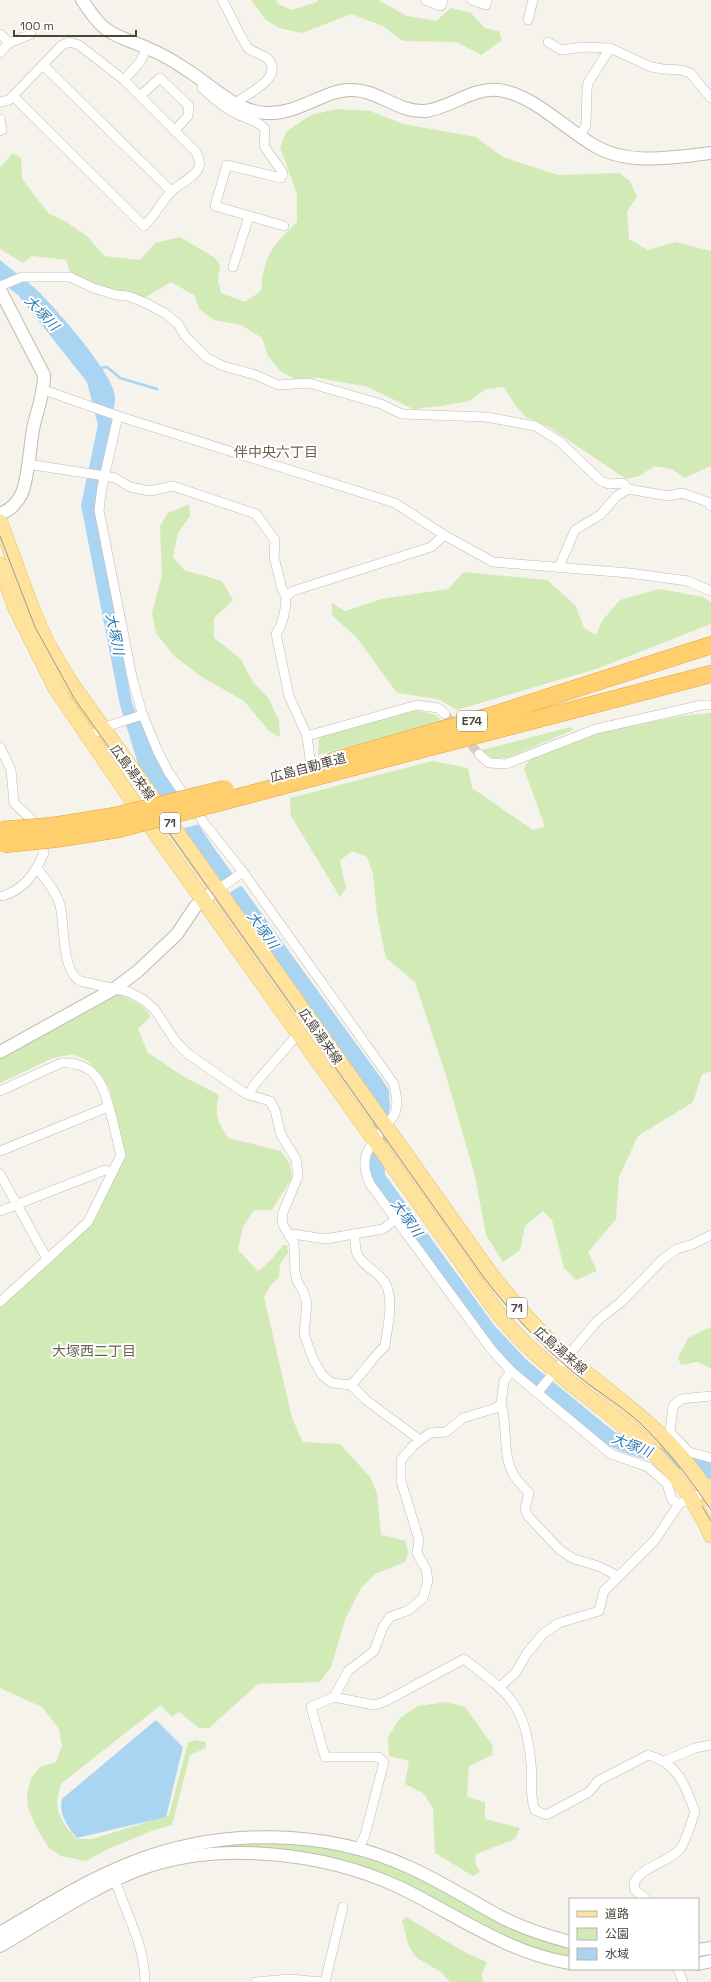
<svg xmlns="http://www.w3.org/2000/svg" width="711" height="1982" viewBox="0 0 711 1982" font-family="'Space Grotesk','Noto Sans JP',sans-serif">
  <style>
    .green { fill: #d2eab5 }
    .water { fill: #a9d4f2 }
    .pier { fill: #f6f3ec }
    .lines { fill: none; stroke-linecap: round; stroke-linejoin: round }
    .stream { stroke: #a9d4f2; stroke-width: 2.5 }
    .river { stroke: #a9d4f2; stroke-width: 15 }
    .minor-tunnel { stroke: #d4d0c8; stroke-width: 9; stroke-dasharray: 9 4.5; stroke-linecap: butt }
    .minor-casing { stroke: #c2bbae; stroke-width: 10 }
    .tertiary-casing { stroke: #c2bbae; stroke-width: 14 }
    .primary-casing { stroke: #e6c16a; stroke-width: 16 }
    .motorway-casing { stroke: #e0a43c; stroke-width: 18 }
    .minor { stroke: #fff; stroke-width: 9 }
    .tertiary { stroke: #fff; stroke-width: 12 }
    .primary { stroke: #ffe39c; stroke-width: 15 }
    .motorway { stroke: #ffcf6e; stroke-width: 17 }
    .tram { stroke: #9a9a9a; stroke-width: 1 }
    .motorway-bridge-casing { stroke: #e0a43c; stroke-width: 18; stroke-linecap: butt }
    .motorway-bridge { stroke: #ffcf6e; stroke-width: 17 }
    .labels { text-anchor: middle; stroke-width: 4; stroke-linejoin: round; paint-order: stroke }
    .shield { fill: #fff; stroke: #817c74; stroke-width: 1 }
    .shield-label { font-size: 12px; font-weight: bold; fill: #4b4439 }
    .street-label { font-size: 13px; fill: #4b4439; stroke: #fff }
    .water-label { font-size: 14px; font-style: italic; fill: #2e7ab2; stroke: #fff }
    .neighbourhood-label { font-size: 14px; fill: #6e6250; stroke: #fff }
  </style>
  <rect width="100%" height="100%" fill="#f6f3ec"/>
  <g class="green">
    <path d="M251 0H276L278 4 292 10 317 2 318 0H378L407 16 436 21 451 8 471 13 485 28 499 31 502 40 481 55 457 42 403 41 383 26 351 14 302 33 279 28 265 19Z"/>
    <path d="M337 109 370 111 403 124 476 137 503 157 558 175 619 173 630 181 637 197 627 211 629 239 648 250 676 242 711 251V466L684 478 672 469 654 466 640 476 626 479 549 427 526 417 515 405 504 387 486 389 469 401 442 406 413 409 368 387 319 378 295 379 280 371 268 356 262 338 241 325 214 320 200 310 194 295 171 282 144 298 111 291 71 275 66 260 32 256 23 263 0 249V167L13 153 21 158 22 179 49 214 65 221 88 237 104 256 140 260 155 243 180 237 215 258 220 265 218 280 221 293 245 302 261 291C264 254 272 247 297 222V194L280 147 287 131 311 115Z"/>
    <path d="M189 504 190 516 178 533 173 557 184 570 222 581 233 600 214 618V638L240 658 253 682 269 699 279 721 280 737 269 731 244 701 202 677 174 656 156 633 152 613 162 575 160 526 168 513Z"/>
    <path d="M464 572 547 580 575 605 584 628 596 635 602 621 620 600 659 589 703 597 711 602V624L596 669 457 710 438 699 397 693 357 638 332 615V603L345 611 382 599 448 589Z"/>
    <path d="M416 710 433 714 443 721 318 755 319 738 325 735Z"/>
    <path d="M711 713V1071L702 1074 693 1102 638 1136 619 1177 616 1219 588 1252 597 1271 576 1280 564 1268 552 1220 543 1211 525 1226 520 1250 503 1262 486 1235 475 1176 445 1072 415 982 386 958 377 915 373 874 367 857 352 851 340 861 346 888 340 897 291 816 290 798 432 761 468 768 472 788 533 830 545 827 524 769 529 759 595 733 681 716Z"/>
    <path d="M571 727 573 730 507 758H492L482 750Z"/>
    <path d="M120 994 141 1005 151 1016 138 1029 148 1053 186 1078 219 1095C214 1115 218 1121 228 1138L281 1151 290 1164 292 1178 272 1210H254L243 1227 238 1250 258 1271 270 1261 283 1245H287L288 1253 280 1264 279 1277 271 1285 264 1297 292 1418 303 1442 340 1444 370 1477 377 1493 381 1535 406 1541 408 1553 405 1562 375 1574 361 1588 346 1617 331 1667 320 1682 258 1684 209 1728H199L179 1712 172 1717 161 1705 62 1783C51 1807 60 1821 77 1839H92L169 1815 188 1743 195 1740 206 1742V1748L190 1755 172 1825 151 1831 106 1850 86 1861 61 1856 49 1848 37 1829 28 1807 27 1795 31 1778 40 1767 56 1762 62 1746 59 1729 42 1707 0 1688V1307L90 1225 124 1155 110 1090 101 1074 88 1061 73 1054 53 1058 0 1083V1059Z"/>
    <path d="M711 1327V1368L697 1362 681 1365 678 1358 688 1338Z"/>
    <path d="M447 1702 465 1707 493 1746 492 1755 469 1766 467 1797 485 1802V1819L520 1828 515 1839 476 1854 475 1862 480 1872 473 1876 435 1853 433 1808 423 1793 405 1784 409 1761 389 1756 388 1737 400 1718 418 1706Z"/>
    <path d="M250 1842 316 1844 384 1860 570 1947V1959L528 1947 485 1927 398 1879 367 1868 340 1860 193 1852 211 1845Z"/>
    <path d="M406 1917 466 1953 487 1962 482 1974 483 1982H450L441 1972 417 1958 409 1947 402 1921Z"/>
  </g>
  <g class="water">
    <path d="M0 260C13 271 26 280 38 291 54 307 118 378 115 399 111 439 95 477 96 516L132 703 162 770 214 848 381 1078 389 1090 390 1109 371 1096 138 764 120 705 81 505 98 425 87 382 19 296 0 281Z"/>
    <path d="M156 1720 183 1747 166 1817 77 1838C68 1828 58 1813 62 1799Z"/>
  </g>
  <g class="pier">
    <path d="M182 797 200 824 181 829 163 802Z"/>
    <path d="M234 871 245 887 240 886 228 894 222 883 232 876Z"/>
  </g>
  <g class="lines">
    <path class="stream" d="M99 368 107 367 120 378 157 389"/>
    <path class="river" d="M375 1085C391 1108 373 1150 378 1178L489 1331 521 1365 610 1438 631 1447 708 1469 711 1472"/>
    <path class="minor-tunnel" d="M445 714 479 754"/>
    <defs>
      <g id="minor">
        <path d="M222 0C228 9 244 45 249 49 255 53 262 54 268 59 285 78 246 94 236 103"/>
        <path d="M425 0 441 6 443 0"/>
        <path d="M472 0 486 5 487 0"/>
        <path d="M528 20 533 0"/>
        <path d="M0 34 9 43"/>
        <path d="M548 42 561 50 583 47 610 48 651 67 663 69 681 70 690 73 711 98"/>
        <path d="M0 53 9 43 31 34"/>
        <path d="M43 65 171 191"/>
        <path d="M124 80 140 62 147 48"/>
        <path d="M204 82 202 88C212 97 222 107 235 113 245 119 258 120 265 129L264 146 283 173 281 178 227 165 215 206 284 226"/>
        <path d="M140 96 160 78 189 106 188 116 174 131"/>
        <path d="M0 102 9 100 61 46 69 42 79 45 124 80 196 152C198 157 201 161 199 167 195 178 179 183 171 192 161 202 155 216 144 226L13 96"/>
        <path d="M0 119 2 130 0 131"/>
        <path d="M580 137 586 125 587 90 588 83 610 48"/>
        <path d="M233 267 249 216"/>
        <path d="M0 286 22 277H70L93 288 116 295 128 296 146 303 166 314 178 324 185 336 207 358 223 366 256 375 278 385 309 383 381 404 402 414 486 417 535 426 559 441 601 481 609 484 623 483 628 489"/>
        <path d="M44 390 118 416 395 503 444 535 493 562 629 573 688 581 711 591"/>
        <path d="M118 416 102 487 99 510 132 677 142 713 158 752 169 773 204 823 243 872 394 1084C396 1094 399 1106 394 1115 393 1118 389 1121 387 1124 370 1146 357 1156 370 1184L491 1349 511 1371 611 1454 648 1467 667 1484 672 1500 679 1504 691 1497 710 1492"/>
        <path d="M27 464 105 476 115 478 130 487 150 491 173 486 256 514 275 540 274 557 282 589 286 596"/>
        <path d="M559 567 575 530 600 515 617 496 628 489 668 496 682 493 708 502 711 506"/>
        <path d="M307 736 417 705 438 708 445 714"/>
        <path d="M90 737 102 728 139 716 142 713"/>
        <path d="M0 747 11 770 14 803 34 822 44 853C35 873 25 889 3 896"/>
        <path d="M479 754 489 763 506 764 596 729 702 705H711"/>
        <path d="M310 759 307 736 289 696 276 634C284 622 286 610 286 596L293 591 431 547 444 535"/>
        <path d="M37 868C45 879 56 891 60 905 65 925 61 970 80 981L129 992 144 1000 155 1010 176 1042 188 1054 246 1094 270 1101 275 1110 281 1135 296 1159 298 1176 282 1215 283 1225 294 1243 295 1271 297 1281 303 1291 307 1303 304 1334 313 1359 322 1375 332 1383 351 1385 366 1400 420 1440"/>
        <path d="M219 889 243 872"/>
        <path d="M0 1091 61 1063C74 1062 89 1066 97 1078 108 1092 116 1137 121 1155L88 1222 0 1302"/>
        <path d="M249 1094 254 1085 298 1034"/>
        <path d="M0 1151 108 1107"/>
        <path d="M0 1174 47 1259"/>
        <path d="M0 1211 105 1170 113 1172"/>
        <path d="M289 1236 293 1234 325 1239 383 1229 396 1219"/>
        <path d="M351 1385C364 1372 372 1358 385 1346 387 1328 393 1307 388 1290 384 1272 359 1267 356 1250 355 1245 355 1239 355 1234"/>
        <path d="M537 1393 597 1321 621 1302 663 1259 677 1249 693 1244 711 1235"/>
        <path d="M711 1396 681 1399 673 1406 670 1432 689 1452 711 1458"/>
        <path d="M501 1404C508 1427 502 1452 513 1474 517 1481 524 1487 529 1493L525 1509 528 1516 560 1550 574 1559 598 1566 618 1576"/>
        <path d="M500 1687 516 1672 527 1653 543 1634 559 1623 599 1611 604 1591 655 1540 679 1504"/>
        <path d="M334 1697 374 1705 384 1702 464 1659C509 1694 526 1704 531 1764 533 1779 529 1796 535 1810L546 1815 589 1792 598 1781 648 1755C678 1763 685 1785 695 1812 692 1820 685 1844 680 1849 667 1864 643 1865 634 1883L635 1890 646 1899"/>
        <path d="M665 1761 695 1748 711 1745"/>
        <path d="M359 1848 365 1835 384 1762 378 1757H325L311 1707 334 1697 348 1671 374 1651 383 1627 390 1617 409 1610 423 1598 428 1580 426 1569 417 1553 419 1540 401 1481V1460L413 1446 430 1433 446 1432 463 1418 496 1408 501 1404 504 1381 511 1371"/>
        <path d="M115 1880C127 1917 144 1942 145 1982"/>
        <path d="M678 1969 683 1982"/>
        <path d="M256 1982 289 1979 323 1982"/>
        <path d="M325 1982 343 1907"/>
      </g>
      <g id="tertiary">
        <path d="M82 0C89 10 96 22 106 29 119 39 133 41 147 48 162 54 177 63 190 72 213 87 236 111 265 113 298 115 322 91 349 90 376 88 398 113 425 111 451 108 472 87 499 90 534 95 565 129 595 146 629 166 674 157 711 153"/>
        <path d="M0 290 44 375C44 395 37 410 33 429 30 447 28 479 22 493 17 504 10 510 0 514"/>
        <path d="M0 1052 114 989 138 971 177 934 195 907 204 898 219 889"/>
        <path d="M0 1933C43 1908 86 1880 133 1862 221 1828 325 1828 411 1868 442 1882 471 1901 501 1917 522 1928 547 1936 570 1942"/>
        <path d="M0 1946C45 1920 89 1889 138 1870 217 1840 323 1852 399 1887 455 1914 507 1953 570 1963"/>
        <path d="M698 1950 711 1948"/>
        <path d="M698 1964 711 1961"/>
      </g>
      <g id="primary">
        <path d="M0 522 32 609 46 641 68 679 489 1272C513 1303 537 1331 567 1357 618 1401 678 1438 711 1499"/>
        <path d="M0 565 16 609 55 687 132 800 495 1309C506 1323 518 1337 531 1349 597 1411 672 1446 711 1535"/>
      </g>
      <g id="motorway">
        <path d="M333 761 487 717 711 645"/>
        <path d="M338 771 711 674"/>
      </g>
    </defs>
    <use href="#minor" class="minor-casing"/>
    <use href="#tertiary" class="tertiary-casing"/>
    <use href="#primary" class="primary-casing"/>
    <use href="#motorway" class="motorway-casing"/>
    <use href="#minor" class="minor"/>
    <use href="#tertiary" class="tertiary"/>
    <use href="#primary" class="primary"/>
    <use href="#motorway" class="motorway"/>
    <g class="tram">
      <path d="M0 536 35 627 74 698 485 1279C511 1313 540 1344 573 1372 593 1389 618 1403 638 1421 668 1450 688 1476 711 1510"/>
      <path d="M702 1506 711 1521"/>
    </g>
    <defs>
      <g id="motorway-bridge">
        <path d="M2 830 53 826 115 816 225 789"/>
        <path d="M4 844 54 839 118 829 338 771"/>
      </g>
    </defs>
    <use href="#motorway-bridge" class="motorway-bridge-casing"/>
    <use href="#motorway-bridge" class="motorway-bridge"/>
  </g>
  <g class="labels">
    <g class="shield">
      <rect x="457" y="711" width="30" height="20" rx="3"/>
      <rect x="160" y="813" width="20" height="20" rx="3"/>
      <rect x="507" y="1298" width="20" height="20" rx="3"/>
    </g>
    <g class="shield-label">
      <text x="472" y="725">E74</text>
      <text x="170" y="827">71</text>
      <text x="517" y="1312">71</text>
    </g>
    <g class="street-label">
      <text transform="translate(308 767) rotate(-15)" y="5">広島自動車道</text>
      <text transform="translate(133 772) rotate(54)" y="5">広島湯来線</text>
      <text transform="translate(321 1036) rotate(55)" y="5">広島湯来線</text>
      <text transform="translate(561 1350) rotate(41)" y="5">広島湯来線</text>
    </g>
    <g class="water-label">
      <text transform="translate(42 313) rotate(46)" y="5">大塚川</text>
      <text transform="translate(115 634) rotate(78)" y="5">大塚川</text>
      <text transform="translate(263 930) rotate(54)" y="5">大塚川</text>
      <text transform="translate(407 1218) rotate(54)" y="5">大塚川</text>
      <text transform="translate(632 1445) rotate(22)" y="5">大塚川</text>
    </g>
    <g class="neighbourhood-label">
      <text x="276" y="457">伴中央六丁目</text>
      <text x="94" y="1356">大塚西二丁目</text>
    </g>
  </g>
  <rect x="569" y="1898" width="130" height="72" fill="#ffffff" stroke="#b7b4b0"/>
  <rect x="577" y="1911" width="20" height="6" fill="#ffe39c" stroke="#b7b4b0"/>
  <text x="605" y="1918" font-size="12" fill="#4b4439">道路</text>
  <rect x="577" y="1928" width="20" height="12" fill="#d2eab5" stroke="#b7b4b0"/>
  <text x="605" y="1938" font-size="12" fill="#4b4439">公園</text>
  <rect x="577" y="1948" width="20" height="12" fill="#a9d4f2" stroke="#b7b4b0"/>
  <text x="605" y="1958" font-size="12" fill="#4b4439">水域</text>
  <path d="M14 30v6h122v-6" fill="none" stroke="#4b4439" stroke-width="2"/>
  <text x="20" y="30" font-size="12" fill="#4b4439" stroke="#ffffff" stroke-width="3" paint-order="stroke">100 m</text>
</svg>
